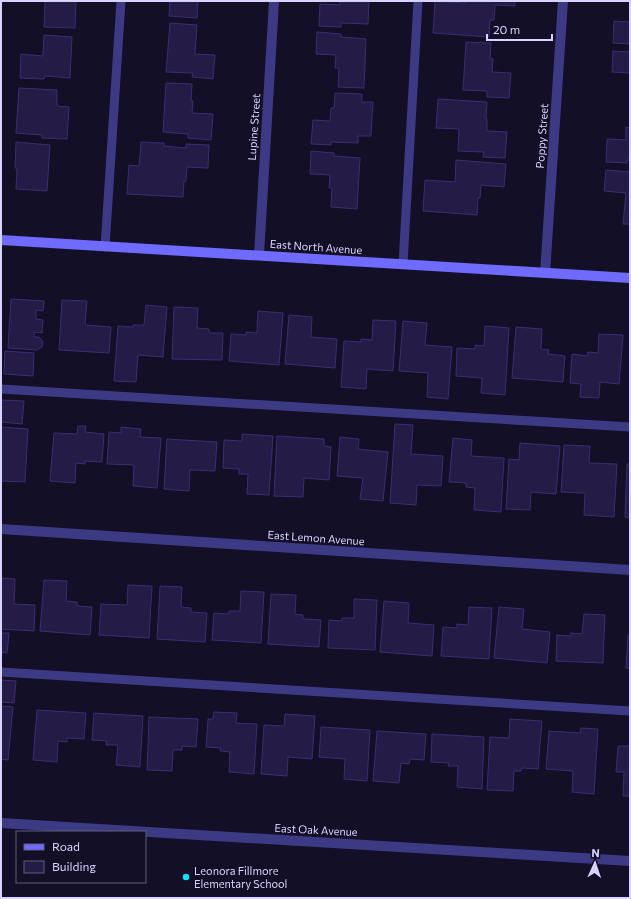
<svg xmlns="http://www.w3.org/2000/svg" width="631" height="899" viewBox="0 0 631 899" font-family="Commissioner,sans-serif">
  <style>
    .building { fill: #241b47; stroke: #3b2d73 }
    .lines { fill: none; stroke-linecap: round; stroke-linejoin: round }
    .lane { stroke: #3d3a85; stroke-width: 9 }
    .street { stroke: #3d3a85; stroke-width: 10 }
    .secondary { stroke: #6f6bff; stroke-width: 10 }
    .poi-dot { fill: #00e5ff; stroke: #130f26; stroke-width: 1.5 }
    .labels { text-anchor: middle; stroke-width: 3; stroke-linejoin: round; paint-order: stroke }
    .street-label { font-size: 11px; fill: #d9d4ff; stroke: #130f26 }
    .poi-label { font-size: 11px; fill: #d9d4ff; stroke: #130f26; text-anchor: start }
  </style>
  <rect width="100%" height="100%" fill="#130f26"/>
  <g class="building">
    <path d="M45 1H76L75 28 44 27Z"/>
    <path d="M170 1H198L197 18 169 16Z"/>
    <path d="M340 1H369L368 24 341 23V27L319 26 320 4 340 5Z"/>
    <path d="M435 1 465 3V1H515V6L495 5 494 20H490L489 37 433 33Z"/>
    <path d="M614 21 630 22V44L613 43Z"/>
    <path d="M170 23 197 25 195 54 215 55 213 79 192 77 193 73 166 72Z"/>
    <path d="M317 32 341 34V37L366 39 364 88 338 87 339 68H335L336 55 316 54Z"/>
    <path d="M44 35 72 37 70 78 45 76 44 79 20 78 21 54 43 56Z"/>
    <path d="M466 42 491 43 490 58 493 59 492 72 511 73 509 98 487 97V91L463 90Z"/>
    <path d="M613 51 630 52V73L612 72Z"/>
    <path d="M166 83 192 84 191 101H193L192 113 213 114 211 140 188 138V134L163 132Z"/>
    <path d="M19 88 57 90V106L69 107 67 139 42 138V135L16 133Z"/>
    <path d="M335 93 362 94V102H373L371 136H358V143L331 142V145L311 144 313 120 330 121 331 108H334Z"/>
    <path d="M438 99 487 102 486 119H487V131L507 132 505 158 483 157 484 152 458 151 459 129 436 128Z"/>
    <path d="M630 123V160H627V163L606 162 607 139 626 140V127L630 128Z"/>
    <path d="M16 142 50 145 47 191 16 189 17 168H15Z"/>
    <path d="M141 142 164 143V146L186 148V144L209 145 208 168 187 167 186 181H184L183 197 127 194 129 165 139 166Z"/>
    <path d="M311 151 334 153V156L360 158 357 209 331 207 332 188H329L330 175 310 174Z"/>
    <path d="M456 160 506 164 504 187 481 185 480 198H478L477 215 423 211 425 180 455 182Z"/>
    <path d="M606 170 630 172V224H623L626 193 604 191Z"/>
    <path d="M11 299 44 301 43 311 36 310V319L43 320 42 333 34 332V337H39L43 342 42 347 37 350 8 348Z"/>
    <path d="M62 300 87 301 85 325 111 327 109 353 59 350Z"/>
    <path d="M146 305 167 307 163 357 138 355 136 382 114 381 118 326 133 327V325H144Z"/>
    <path d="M174 307 198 308 197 328 209 329V333H223L222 360 172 359Z"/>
    <path d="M258 311 283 313 279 365 229 361 231 334 246 335V332L257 333Z"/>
    <path d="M289 315 312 317 311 337 337 339 335 368 285 364Z"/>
    <path d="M373 320 396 321 393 371 367 369 366 389 341 387 344 341 361 342V339L372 340Z"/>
    <path d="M403 321 427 323 425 345 452 347 448 399 427 397 428 373 399 371Z"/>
    <path d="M485 326 509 328 505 395 481 393 482 378 456 376 457 348 475 349V345L484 346Z"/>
    <path d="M516 327 542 329 541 349 549 350 548 354 565 356 563 382 512 378Z"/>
    <path d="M599 334 623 335 619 384 600 382 599 398 580 397 581 384 570 383 572 354 587 356 588 352 598 353Z"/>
    <path d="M5 351 34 353 33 376 4 374Z"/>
    <path d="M1 400 24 401 22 424 1 422Z"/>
    <path d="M395 424 413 425 411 454 443 456 441 486 417 485 416 505 390 503Z"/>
    <path d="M78 426H86L85 432 104 434 102 462 85 461V464L76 463 75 483 50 481 54 433 77 434Z"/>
    <path d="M1 427 28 429 25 482 1 481Z"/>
    <path d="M121 427 141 429 140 437 161 438 157 488 133 486 134 465 107 464 109 432 121 433Z"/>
    <path d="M242 434 273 436 269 495 247 494 248 474H239V469L223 468 224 440 242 441Z"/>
    <path d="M277 436 324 439V446L331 447 329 480 304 478 303 497 274 496Z"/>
    <path d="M340 437 359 439 358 449 388 452 383 501 360 499 363 478 337 476Z"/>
    <path d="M453 438 472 440 471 456 504 458 501 512 474 510 475 488 466 487V483L449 482Z"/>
    <path d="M167 439 217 442 215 471 190 470 189 491 164 489Z"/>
    <path d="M520 443 560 446 556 494 531 492 530 510 506 509 509 459 519 460Z"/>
    <path d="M564 445 590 446 589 463 617 464 614 517 584 515 585 493 561 492Z"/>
    <path d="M627 464H630V518L625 517Z"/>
    <path d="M1 578 15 579 14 604 35 605 34 631 1 629Z"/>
    <path d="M44 580 67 581 66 601 77 602V606L92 607 90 635 40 631Z"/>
    <path d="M128 585 152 586 149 638 99 635 101 604 127 605Z"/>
    <path d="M160 586 182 587 181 607 191 608V612L207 613 205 642 157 639Z"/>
    <path d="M241 591 264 592 261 643 212 640 214 613 229 614V611H240Z"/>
    <path d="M271 594 296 595 295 614 303 615V619L321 620 319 647 268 644Z"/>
    <path d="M354 599 377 600 375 650 328 648 329 620 342 621V618H354Z"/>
    <path d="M384 601 409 603 408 623 434 625 432 656 380 652Z"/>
    <path d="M469 607 492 608 489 659 441 656 443 627 457 628V624L468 625Z"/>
    <path d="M499 607 524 609 522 629 550 632 547 663 494 658Z"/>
    <path d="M584 614 605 615 603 663 556 661 557 635 571 636V633L582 634Z"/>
    <path d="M1 633H9L7 653 1 652Z"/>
    <path d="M628 635H630V668H626Z"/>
    <path d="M1 680 16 681 14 703 1 702Z"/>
    <path d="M1 706 13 707 8 760 1 759Z"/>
    <path d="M37 710 86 713 84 739 67 738V742L58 741 57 762 33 760Z"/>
    <path d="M214 712 237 713 236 723 257 724 254 774 229 772 230 752 220 751 221 748 206 747 208 719H213Z"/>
    <path d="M94 713 143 716 140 767 116 765 118 745H106L107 741 92 740Z"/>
    <path d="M285 714 315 716 312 759 288 757 287 776 261 774 264 725 284 726Z"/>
    <path d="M149 717 198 719 196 747 182 746V750H173L172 771 147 770Z"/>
    <path d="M510 719 542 721 538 769 522 768 521 771H514L513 791 487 790 490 737 509 738Z"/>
    <path d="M321 727 370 730 367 781 344 779 345 759 319 757Z"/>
    <path d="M581 728 598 729 594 794 572 792 573 771 546 769 549 731 580 733Z"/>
    <path d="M377 731 426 734 424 760 410 759 409 764 401 763 399 783 373 781Z"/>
    <path d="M432 734 484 737 482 789 457 787 458 766H448L449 763 431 762Z"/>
    <path d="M618 746H630V796H623L624 772H616Z"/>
  </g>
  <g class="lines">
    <g class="lane">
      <path d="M105 247 121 1"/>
      <path d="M403 264 418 1"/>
      <path d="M1 389 630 427"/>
      <path d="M1 672 630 711"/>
    </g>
    <g class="street">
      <path d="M259 255 274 1"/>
      <path d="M545 273 563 1"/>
      <path d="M1 529 630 570"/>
      <path d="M1 823 630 861"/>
    </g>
    <path class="secondary" d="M1 240 630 278"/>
  </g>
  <circle class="poi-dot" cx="186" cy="877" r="4"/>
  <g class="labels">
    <g class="street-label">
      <text transform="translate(254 127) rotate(-86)" y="4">Lupine Street</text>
      <text transform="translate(542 136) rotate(-86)" y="4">Poppy Street</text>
      <text transform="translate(316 247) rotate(4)" y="4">East North Avenue</text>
      <text transform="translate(316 538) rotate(4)" y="4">East Lemon Avenue</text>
      <text transform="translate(316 830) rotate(3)" y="4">East Oak Avenue</text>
    </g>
    <g class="poi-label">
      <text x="194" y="875">Leonora Fillmore<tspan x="194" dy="13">Elementary School</tspan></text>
    </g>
  </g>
  <rect width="631" height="899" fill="none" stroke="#d9d4ff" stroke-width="4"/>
  <rect x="16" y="831" width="130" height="52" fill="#130f26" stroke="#625e7d"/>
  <rect x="24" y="844" width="20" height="6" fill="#6f6bff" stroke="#625e7d"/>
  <text x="52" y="851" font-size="12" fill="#d9d4ff">Road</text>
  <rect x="24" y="861" width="20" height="12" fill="#241b47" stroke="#625e7d"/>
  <text x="52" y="871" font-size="12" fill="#d9d4ff">Building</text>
  <g transform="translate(595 863) rotate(3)" stroke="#130f26" stroke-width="3" paint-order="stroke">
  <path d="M0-3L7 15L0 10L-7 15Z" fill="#d9d4ff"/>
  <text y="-6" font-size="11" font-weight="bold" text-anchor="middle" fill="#d9d4ff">N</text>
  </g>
  <path d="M487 34v6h65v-6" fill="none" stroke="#d9d4ff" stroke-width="2"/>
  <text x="493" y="34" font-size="12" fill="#d9d4ff" stroke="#130f26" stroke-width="3" paint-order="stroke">20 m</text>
</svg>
